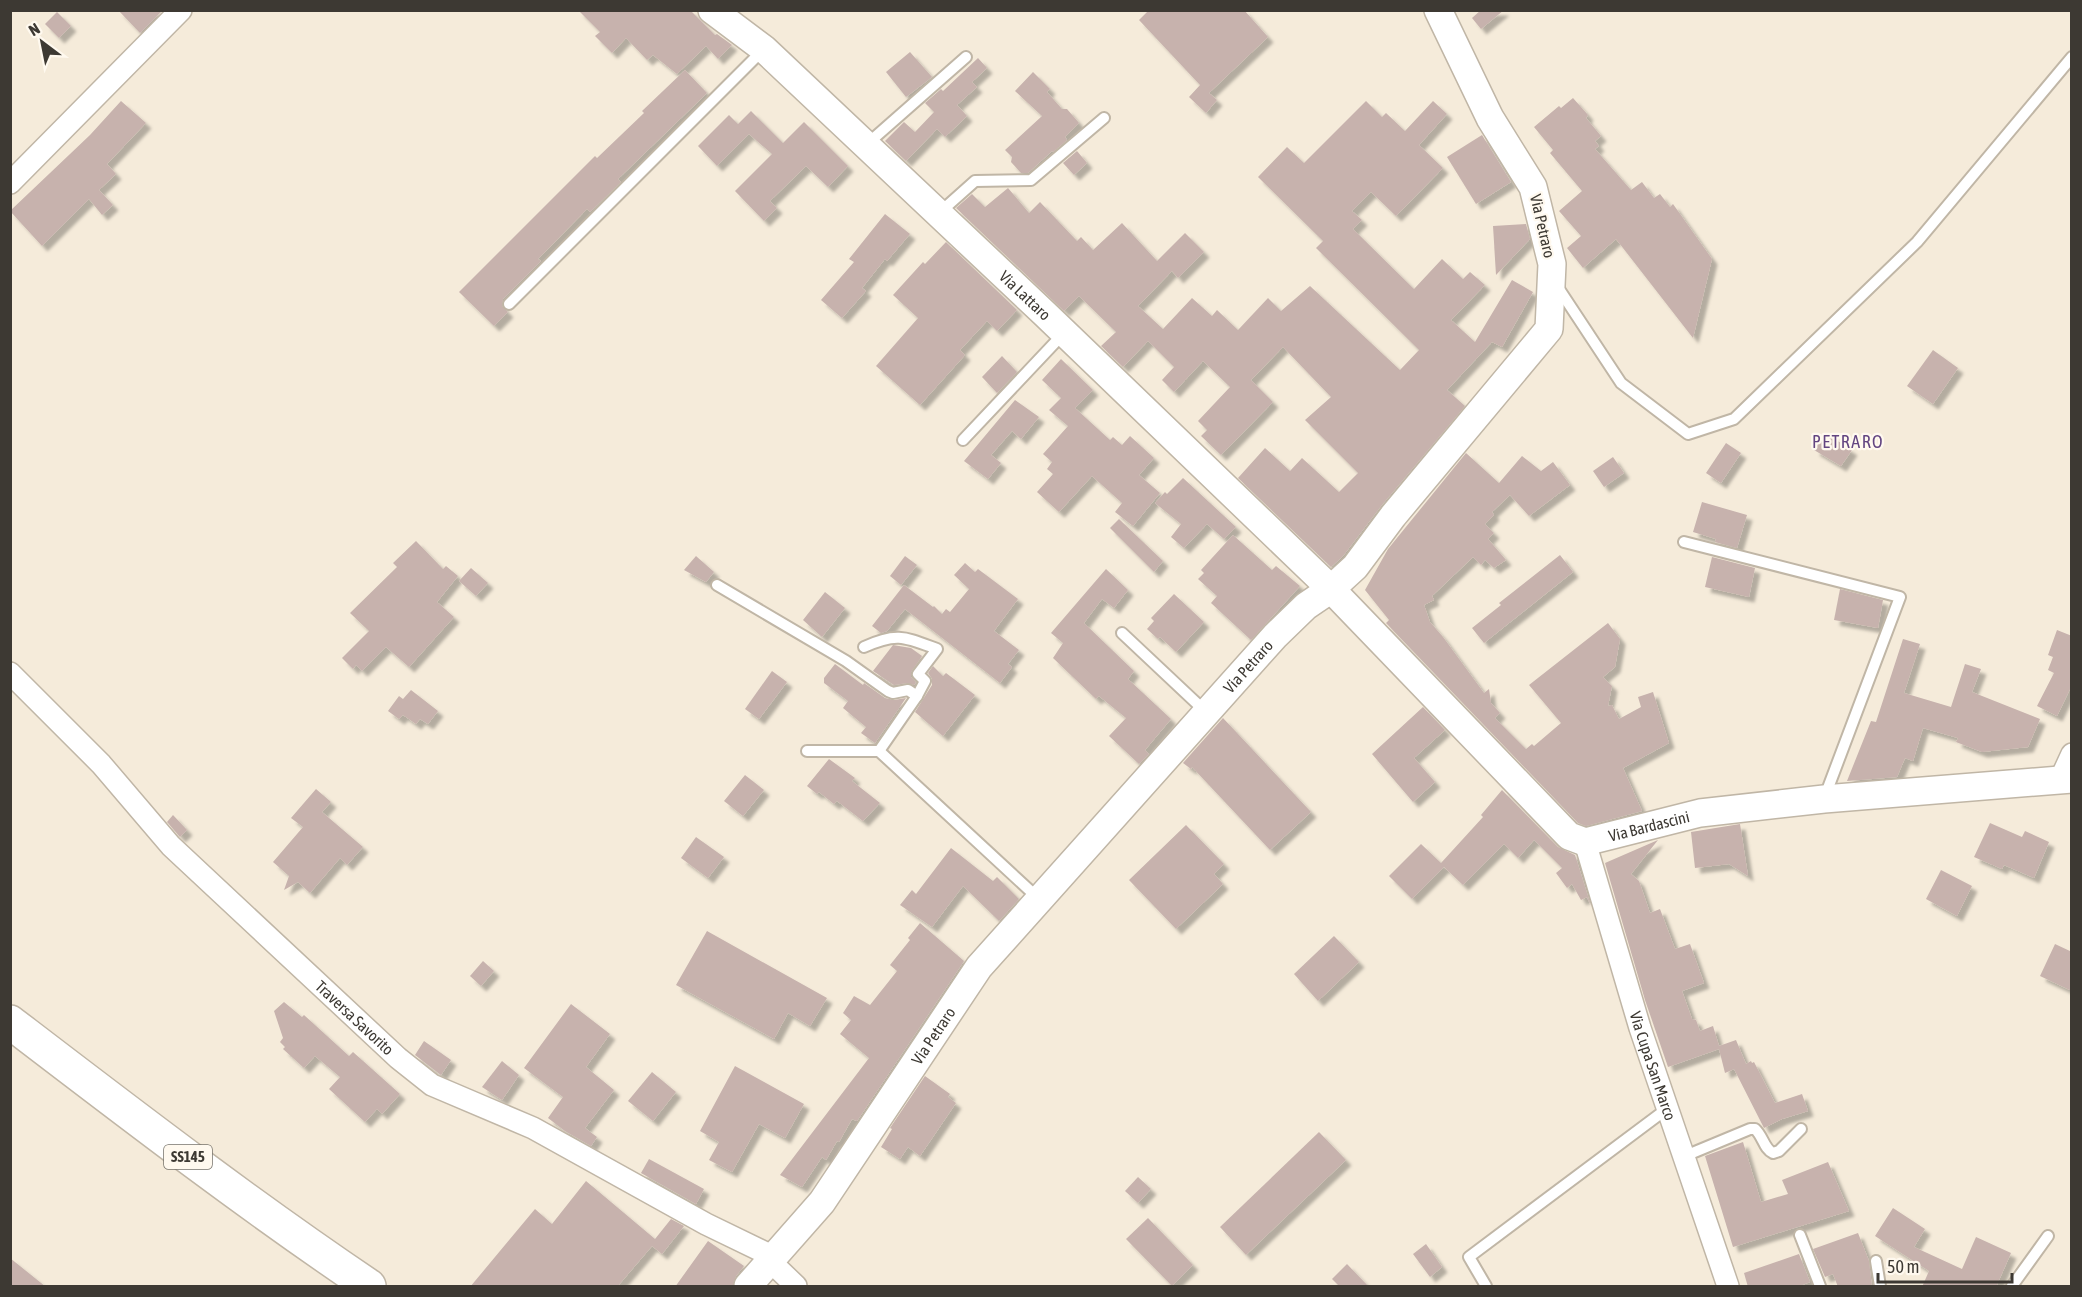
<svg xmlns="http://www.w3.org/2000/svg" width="2082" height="1297" viewBox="0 0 2082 1297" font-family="'Asap Condensed',sans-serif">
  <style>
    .building { fill: #c7b2ad; filter: url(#shadow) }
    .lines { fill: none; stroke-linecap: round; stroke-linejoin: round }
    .service-casing { stroke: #c0b6a6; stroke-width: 14 }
    .minor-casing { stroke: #c0b6a6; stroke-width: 24 }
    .tertiary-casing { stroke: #c0b6a6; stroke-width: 30 }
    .trunk-casing { stroke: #c0b6a6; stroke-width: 36 }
    .service { stroke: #fff; stroke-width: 10 }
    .minor { stroke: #fff; stroke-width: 21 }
    .tertiary { stroke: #fff; stroke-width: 27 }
    .trunk { stroke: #fff; stroke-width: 33 }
    .labels { text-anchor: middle; stroke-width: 4.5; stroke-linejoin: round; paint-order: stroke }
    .shield { fill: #fff9ef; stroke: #77736b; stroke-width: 1.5 }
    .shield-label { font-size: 15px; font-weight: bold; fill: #3d3933 }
    .street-label { font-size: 16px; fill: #3d3933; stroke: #fff9ef }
    .neighbourhood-label { font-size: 18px; letter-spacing: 1.5px; fill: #634581; stroke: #fff9ef }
  </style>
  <defs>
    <filter id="shadow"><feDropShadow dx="5.5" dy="5.5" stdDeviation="1.5" flood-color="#0004"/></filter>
  </defs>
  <rect width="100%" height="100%" fill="#f5ebda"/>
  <g class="building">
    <path d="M118 10H163L140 33Z"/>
    <path d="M578 10H690L715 35 717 34 732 45 718 59 706 46 677 74 653 55 647 60 626 38 612 53 595 36 600 32Z"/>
    <path d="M1149 10H1244L1268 37 1209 93 1217 100 1206 113 1189 97 1200 85 1139 20Z"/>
    <path d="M1481 10H1504L1481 29 1472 18Z"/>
    <path d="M57 12 71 26 59 38 45 24Z"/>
    <path d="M910 52 932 77 906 97 886 72Z"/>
    <path d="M978 58 987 68 972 82 977 87 957 105 967 116 945 137 937 129 906 161 885 141 904 122 915 132 934 112 925 103 941 89 943 91Z"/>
    <path d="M685 70 707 93 618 179 621 182 590 212 587 209 538 259 541 261 503 299 502 306 508 312 494 326 459 292 595 156 597 158 644 113 642 111Z"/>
    <path d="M1033 72 1050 89 1047 92 1062 109H1067L1079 123 1065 137 1067 140 1053 152 1052 151 1028 173H1021L1011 162 1012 157 1005 150 1042 116 1015 91Z"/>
    <path d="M1573 98 1588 115 1586 118 1601 136 1595 141 1599 146 1595 149 1631 190 1642 182 1654 198 1660 194 1670 207 1673 204 1712 259 1693 338 1616 239 1583 268 1567 248 1581 236 1559 211 1582 191 1550 153 1553 150 1534 127 1559 106 1561 108Z"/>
    <path d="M121 101 146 123 107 164 116 174 99 190 113 205 102 215 89 199 42 246 10 211 90 135Z"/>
    <path d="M1366 101 1382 117 1386 113 1405 131 1433 101 1447 114 1419 145 1443 168 1396 216 1371 192 1352 211 1362 220 1353 229 1414 289 1442 259 1463 279 1470 272 1485 285 1451 320 1475 342 1512 280 1533 292 1502 347 1492 342 1447 390 1465 406 1381 506 1343 556 1331 567 1238 478 1265 448 1290 471 1302 458 1339 492 1358 473 1305 420 1331 397 1283 347 1251 380 1273 402 1221 455 1201 436 1207 430 1198 421 1230 387 1203 361 1174 392 1162 380 1174 367 1148 341 1123 367 1101 346 1116 332 1079 296 1064 311 956 208 972 194 985 207 1008 188 1029 213 1040 202 1077 241 1081 237 1093 250 1122 223 1157 261 1185 233 1204 252 1178 278 1172 271 1138 306 1163 329 1192 298 1212 316 1217 310 1238 330 1268 298 1281 311 1310 286 1400 370 1419 350 1316 248 1323 241 1258 177 1287 147 1304 163Z"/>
    <path d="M751 111 783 143 804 122 848 166 828 187 806 166 770 201 777 208 764 221 735 191 772 154 749 134 717 166 698 146 729 115 738 124Z"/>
    <path d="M1482 135 1511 182 1476 204 1447 157Z"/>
    <path d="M1077 151 1087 163 1074 175 1063 163Z"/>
    <path d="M885 214 910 234 887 261 885 259 862 288 866 291 842 318 821 300 854 262 849 259Z"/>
    <path d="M1526 224 1530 239 1496 275 1493 226Z"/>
    <path d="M946 242 1017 310 997 331 987 321 960 350 965 355 920 405 876 366 918 318 893 295 923 262 925 264Z"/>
    <path d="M1933 350 1958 368 1933 404 1907 386Z"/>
    <path d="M1002 356 1017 372 997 393 982 377Z"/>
    <path d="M1061 359 1093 390 1075 408 1110 440 1113 437 1122 445 1130 436 1154 458 1139 475 1160 493 1133 526 1115 512 1122 503 1092 476 1059 512 1037 492 1053 474 1047 469 1052 462 1043 454 1068 426 1049 410 1061 398 1042 380Z"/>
    <path d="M1015 400 1039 417 1021 439 1012 431 991 455 1001 463 988 479 964 461Z"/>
    <path d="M1825 433 1852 450 1841 466 1814 450Z"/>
    <path d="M1726 443 1741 453 1721 483 1706 473Z"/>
    <path d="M1466 453 1499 483 1522 456 1541 471 1553 462 1570 485 1529 516 1510 495 1492 512 1494 515 1485 524 1494 533 1488 539 1506 560 1494 568 1485 560 1481 565 1473 557 1432 596 1434 600 1424 605 1430 622 1443 637 1484 693 1489 689 1491 703 1500 713 1495 718 1526 749 1532 744 1534 746 1561 723 1529 685 1608 623 1620 639 1615 667 1603 677 1612 686 1608 706 1612 705 1619 719 1641 707 1638 697 1653 692 1669 743 1623 768 1642 811 1586 826 1578 823 1386 623 1389 620 1365 590 1388 549Z"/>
    <path d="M1613 457 1624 473 1604 487 1593 471Z"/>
    <path d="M1183 478 1236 527 1224 539 1207 524 1184 548 1171 537 1181 524 1155 503 1165 492 1167 494Z"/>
    <path d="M1702 502 1747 515 1737 548 1715 542 1716 539 1693 532Z"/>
    <path d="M1119 519 1163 561 1154 572 1110 528Z"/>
    <path d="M1233 535 1272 570 1276 566 1300 586 1251 640 1211 603 1217 596 1198 579 1204 573 1201 570Z"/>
    <path d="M416 541 443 569 446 566 458 576 437 602 454 617 409 667 386 647 362 671 356 665 353 669 342 658 369 631 350 613 397 567 393 563Z"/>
    <path d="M1560 555 1573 572 1484 643 1472 628 1501 605 1499 603Z"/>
    <path d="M696 556 714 572 706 582 684 570Z"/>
    <path d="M905 556 917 565 901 585 890 576Z"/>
    <path d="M1712 557 1755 568 1749 597 1705 587Z"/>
    <path d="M965 563 975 572 978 569 1018 599 994 631 1019 650 1008 664 1012 667 1000 683 905 609 887 631 881 633 872 626 904 585 933 607 934 606 942 614 946 609 950 612 969 589 954 575Z"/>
    <path d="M471 568 488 583 476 596 459 581Z"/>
    <path d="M1106 569 1128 590 1114 608 1102 599 1084 623 1134 671 1128 679 1171 719 1145 750 1149 754 1139 764 1109 736 1126 718 1099 696 1096 699 1053 658 1063 643 1051 633Z"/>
    <path d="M1840 589 1883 600 1878 628 1834 620Z"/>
    <path d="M825 592 845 608 822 637 803 620Z"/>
    <path d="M1174 594 1204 622 1176 652 1160 637 1158 639 1147 629 1154 621 1151 618Z"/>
    <path d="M2057 630 2072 636V685L2057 716 2037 706 2054 673 2048 670 2053 657 2048 655Z"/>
    <path d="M1903 639 1920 644 1904 693 1951 707 1965 664 1981 669 1972 692 2040 719 2028 747 1982 752 1956 742 1958 738 1923 728 1913 761 1905 758 1897 777 1847 781 1871 721 1876 722Z"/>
    <path d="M893 645 911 648 922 656 911 672V677L916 682 914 685 907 683 894 685 873 671Z"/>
    <path d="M835 664 863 685 864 683 885 698 894 700 906 698 875 743 861 733 866 727 843 708 848 701 824 683V678Z"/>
    <path d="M933 666 943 676 946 673 975 695 943 736 915 712 932 685V679L928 673Z"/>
    <path d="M772 671 787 682 759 719 745 709Z"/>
    <path d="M411 690 438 711 428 724 420 719 416 724 403 715 399 719 388 711 399 696 403 699Z"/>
    <path d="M1423 707 1445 730 1414 758 1435 782 1413 802 1372 754Z"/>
    <path d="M1223 718 1311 812 1270 850 1192 767 1191 769 1183 763Z"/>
    <path d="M829 759 855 778 852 781 880 803 863 821 837 801 834 804 819 792 817 794 807 786Z"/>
    <path d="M745 775 764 790 743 816 724 801Z"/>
    <path d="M316 789 331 802 322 812 363 847 347 865 340 858 310 893 298 882 284 890 289 876 273 862 303 827 291 818Z"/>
    <path d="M1502 790 1558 847 1575 855 1591 906 1587 897 1581 900 1572 884 1567 888 1556 873 1562 868 1534 840 1518 858 1504 844 1463 885 1444 867 1412 899 1389 876 1421 844 1441 863 1483 817 1481 815Z"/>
    <path d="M173 815 187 830 180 837 167 822Z"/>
    <path d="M1990 823 2022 837 2025 831 2049 842 2034 878 2004 865 2002 869 1974 857Z"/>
    <path d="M1740 824 1748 876 1729 864 1695 868 1691 832Z"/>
    <path d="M1186 825 1224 864 1214 874 1223 884 1176 929 1129 880Z"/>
    <path d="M696 837 724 857 708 878 681 858Z"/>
    <path d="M1658 840 1631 874 1639 881 1650 913 1660 909 1675 949 1690 944 1704 983 1682 991 1692 1019 1696 1020 1700 1031 1713 1026 1719 1046 1736 1040 1746 1064 1751 1061 1752 1063 1754 1062 1775 1103 1802 1094 1808 1111 1782 1119 1764 1128 1734 1069 1725 1073 1719 1049 1668 1067 1645 1000 1605 863Z"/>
    <path d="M951 848 993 881 997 877 1019 899 999 921 963 886 932 927 900 905 912 890 916 894Z"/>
    <path d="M1941 870 1972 886 1957 916 1926 899Z"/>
    <path d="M920 923 964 961 857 1121 852 1119 839 1142 837 1141 826 1160 822 1157 802 1187 780 1175 869 1058 840 1034 851 1020 843 1013 854 996 870 1005 897 971 890 965 910 940 908 938Z"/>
    <path d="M707 931 827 998 810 1026 788 1013 774 1039 676 985Z"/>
    <path d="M1334 936 1359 962 1318 1001 1294 974Z"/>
    <path d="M2055 944 2072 952V991L2040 976Z"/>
    <path d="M483 961 494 971 481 986 470 976Z"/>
    <path d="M284 1002 302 1017 304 1015 349 1056 353 1052 400 1094 382 1114 377 1109 365 1122 329 1089 340 1077 315 1056 304 1068 283 1049 285 1047 280 1042 283 1038 274 1011Z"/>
    <path d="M571 1004 610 1034 586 1067 614 1090 585 1128 597 1137 591 1146 565 1131 548 1118 563 1097 524 1068Z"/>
    <path d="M424 1041 451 1060 441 1075 415 1055Z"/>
    <path d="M502 1061 519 1075 502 1100 482 1087Z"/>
    <path d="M735 1066 804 1104 785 1138 759 1124 732 1172 709 1160 719 1142 700 1131Z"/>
    <path d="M652 1072 676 1092 653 1121 628 1101Z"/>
    <path d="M925 1076 950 1094 948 1097 956 1103 920 1156 908 1147 900 1159 881 1147 892 1129 890 1128Z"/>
    <path d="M1319 1132 1346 1160 1246 1255 1220 1227Z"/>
    <path d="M1743 1142 1761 1202 1788 1194 1782 1180 1828 1162 1849 1211 1733 1247 1705 1156Z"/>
    <path d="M649 1159 704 1189 696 1204 641 1173Z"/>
    <path d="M1138 1177 1151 1189 1138 1203 1125 1191Z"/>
    <path d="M586 1181 655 1239 671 1219 684 1226 662 1254 652 1246 617 1287H470L535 1209 552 1224Z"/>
    <path d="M1893 1208 1925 1229 1914 1247 1962 1269 1976 1237 2011 1253 1996 1287H1922L1929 1271 1875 1236Z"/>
    <path d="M1148 1218 1193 1265 1172 1286 1126 1239Z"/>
    <path d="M1858 1233 1869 1261 1872 1287H1838L1833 1274 1825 1277 1813 1249Z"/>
    <path d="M708 1241 744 1266 736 1276 733 1287H675Z"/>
    <path d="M1426 1244 1442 1267 1430 1277 1413 1254Z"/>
    <path d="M1799 1254 1810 1282 1797 1287H1748L1744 1273Z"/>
    <path d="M10 1258 46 1287H10Z"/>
    <path d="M1347 1264 1369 1287H1340L1332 1279Z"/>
  </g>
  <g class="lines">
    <defs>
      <g id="service">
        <path d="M866 145 966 57"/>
        <path d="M938 214 975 181 1031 180 1104 118"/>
        <path d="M1557 286 1621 383 1688 434 1734 419 1917 242 2072 57"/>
        <path d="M509 304 763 50"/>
        <path d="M963 440 1064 333"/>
        <path d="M1684 542 1900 597 1825 796"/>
        <path d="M717 585 846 661 888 691 893 693 908 690 917 696"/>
        <path d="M1122 633 1206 712"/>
        <path d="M864 647C897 632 905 637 937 649L918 674 925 681 917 696 879 751"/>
        <path d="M807 751H879L1039 899"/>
        <path d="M1685 1156 1750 1129H1755C1763 1136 1764 1149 1773 1153L1779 1151 1801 1129"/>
        <path d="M1800 1235 1820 1286"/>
        <path d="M1876 1261 1880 1286"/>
        <path d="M1486 1286 1469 1257 1668 1108"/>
        <path d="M2012 1286 2048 1236"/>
      </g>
      <g id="minor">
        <path d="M10 183 181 10"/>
        <path id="s1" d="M10 673 101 764 171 846 398 1058 432 1085 533 1128 706 1224 774 1257"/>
        <path d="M2060 780 2072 754"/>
        <path id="s2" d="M1585 842 1640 1028 1728 1286"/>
        <path d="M770 1261 796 1286"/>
      </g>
      <g id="tertiary">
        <path id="s3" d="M712 10 764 49 1044 313 1331 589 1569 836 1585 842 1700 813 1824 799 2072 779"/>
        <path id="s4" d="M748 1286 822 1202 979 967 1275 636 1306 606 1331 589 1355 567 1393 516 1549 329 1552 264 1533 187 1490 118 1438 10"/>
      </g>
      <path id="trunk" d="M10 1022C129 1113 246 1203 369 1286"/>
    </defs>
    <use href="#service" class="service-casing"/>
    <use href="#minor" class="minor-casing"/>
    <use href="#tertiary" class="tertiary-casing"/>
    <use href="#trunk" class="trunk-casing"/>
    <use href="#service" class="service"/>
    <use href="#minor" class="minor"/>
    <use href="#tertiary" class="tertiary"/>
    <use href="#trunk" class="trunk"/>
  </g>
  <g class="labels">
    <rect class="shield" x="164" y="1145" width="48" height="24" rx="4.5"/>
    <g class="shield-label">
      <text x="188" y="1162">SS145</text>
    </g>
    <g class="street-label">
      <text transform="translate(1543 226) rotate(77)" y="6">Via Petraro</text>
      <text dy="6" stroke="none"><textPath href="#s3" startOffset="424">Via Lattaro</textPath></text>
      <text dy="6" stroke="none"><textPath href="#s4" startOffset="798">Via Petraro</textPath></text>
      <text dy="6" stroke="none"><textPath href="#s3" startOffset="1274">Via Bardascini</textPath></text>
      <text dy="6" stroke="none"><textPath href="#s1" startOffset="488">Traversa Savorito</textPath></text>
      <text dy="6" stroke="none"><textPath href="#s4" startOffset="312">Via Petraro</textPath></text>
      <text dy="6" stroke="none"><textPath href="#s2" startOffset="234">Via Cupa San Marco</textPath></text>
    </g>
    <g class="neighbourhood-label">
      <text x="1848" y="448">PETRARO</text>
    </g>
  </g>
  <rect width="2082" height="1297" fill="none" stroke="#3d3933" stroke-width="24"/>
  <g transform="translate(42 42) rotate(328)" stroke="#fff9ef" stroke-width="4.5" paint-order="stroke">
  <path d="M0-4.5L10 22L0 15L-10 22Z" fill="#3d3933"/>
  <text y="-9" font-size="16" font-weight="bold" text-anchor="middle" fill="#3d3933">N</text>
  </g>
  <path d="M1878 1273v9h134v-9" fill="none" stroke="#3d3933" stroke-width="3"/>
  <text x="1887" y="1273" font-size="18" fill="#3d3933" stroke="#fff9ef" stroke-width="4.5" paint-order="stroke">50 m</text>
</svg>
